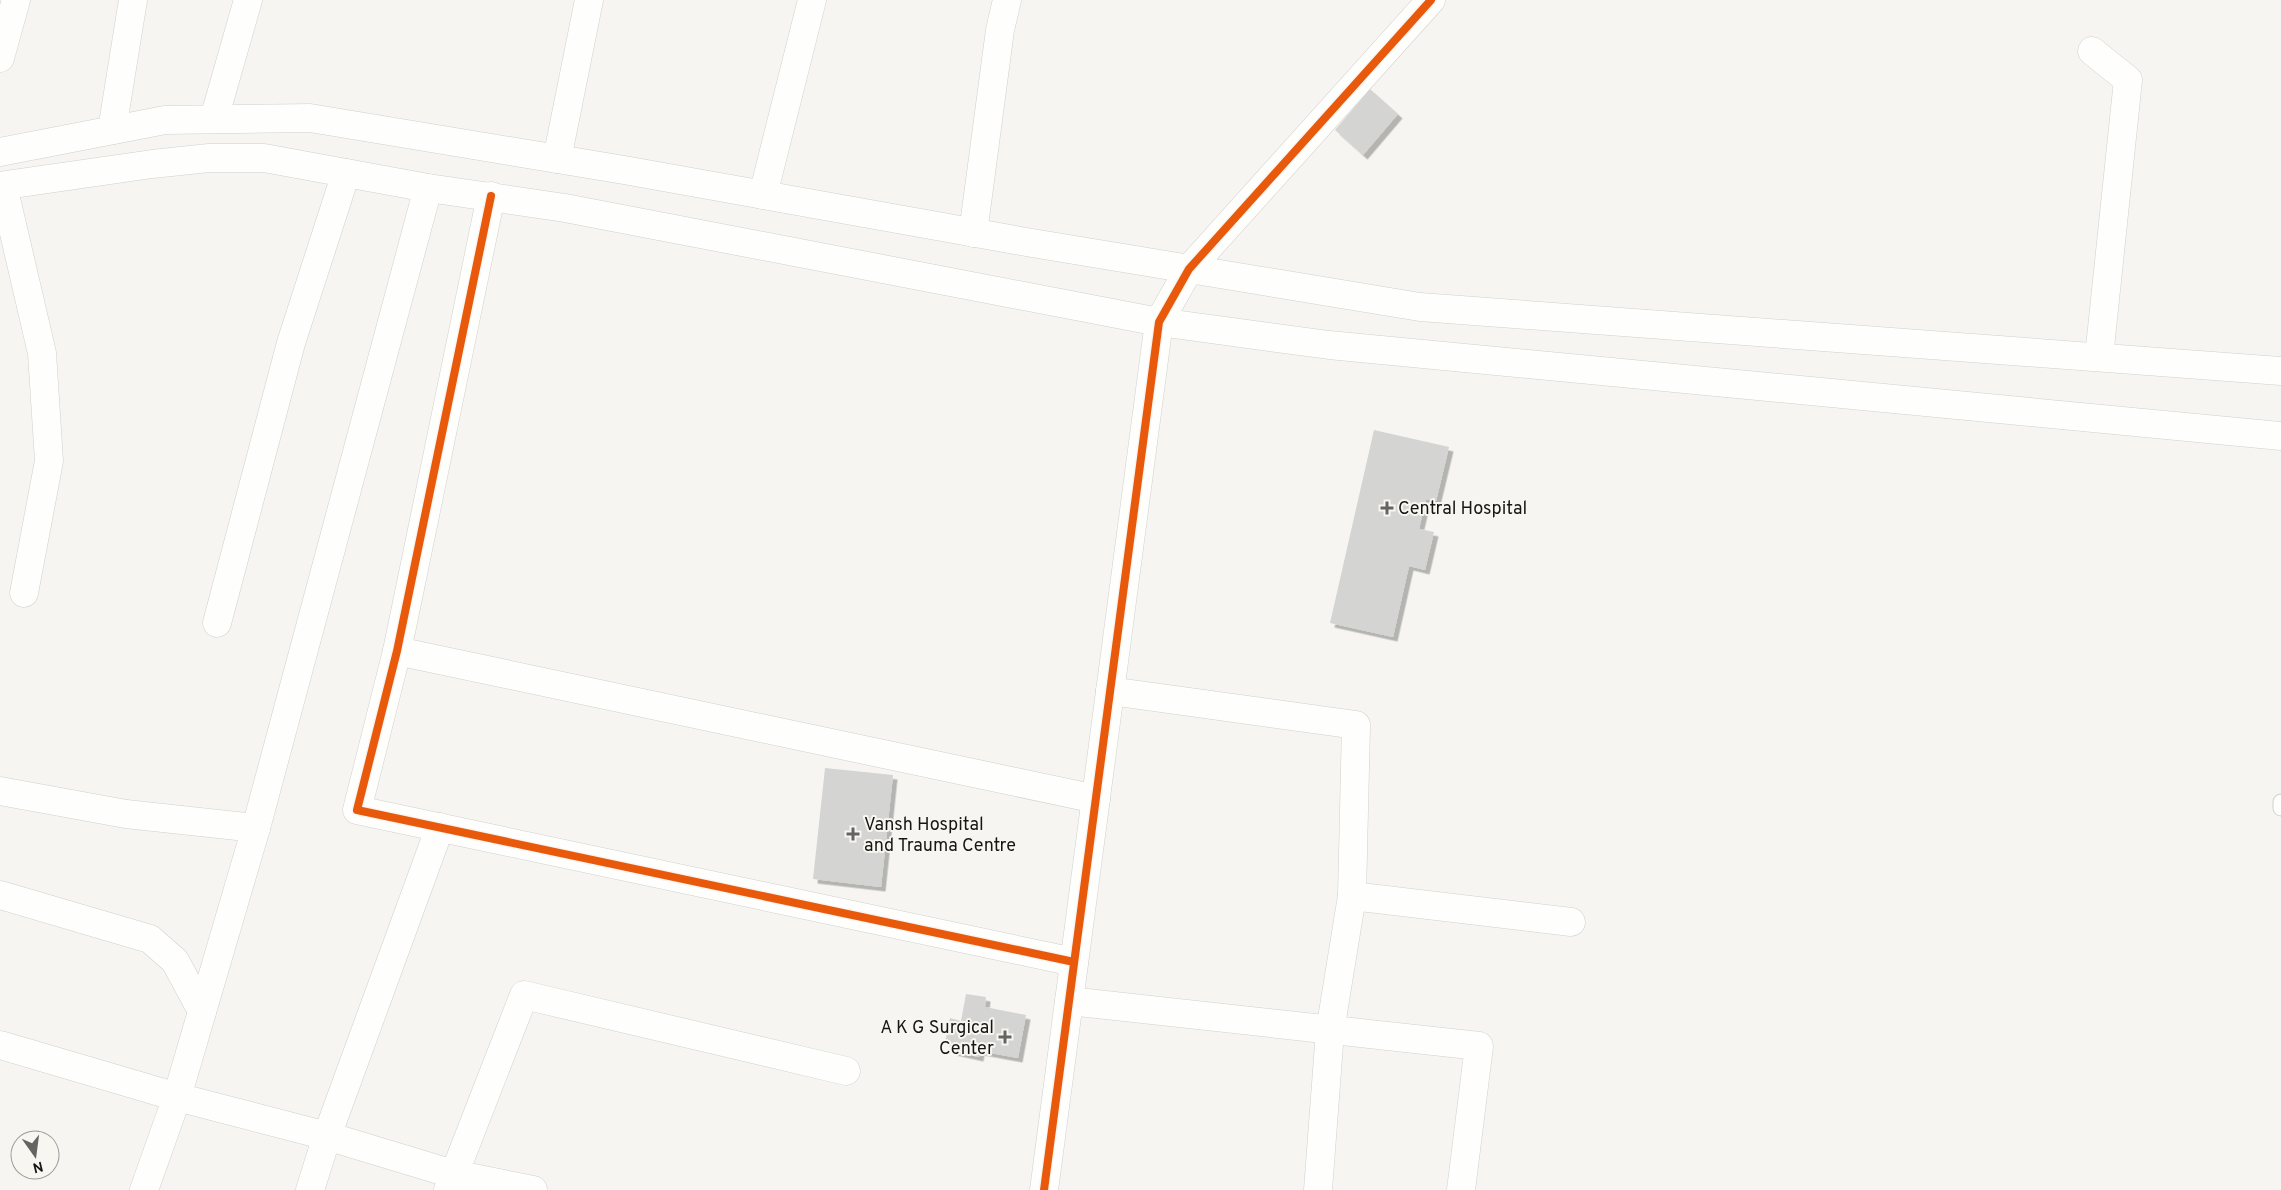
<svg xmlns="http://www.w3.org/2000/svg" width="2281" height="1190" viewBox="0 0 2281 1190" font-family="Overpass,sans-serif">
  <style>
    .building { fill: #d4d4d2; filter: url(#shadow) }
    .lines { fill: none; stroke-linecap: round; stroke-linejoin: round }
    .service-casing { stroke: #d1d0ce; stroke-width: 17 }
    .minor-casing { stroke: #d1d0ce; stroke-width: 29 }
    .primary-casing { stroke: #d1d0ce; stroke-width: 29 }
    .service { stroke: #fefefd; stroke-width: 15 }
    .minor { stroke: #fefefd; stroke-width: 28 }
    .primary { stroke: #fefefd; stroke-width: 28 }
    .cycleway-casing { stroke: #f7f6f1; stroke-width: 11 }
    .cycleway { stroke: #e8590c; stroke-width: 8 }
    .poi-dot { fill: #646462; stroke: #f7f6f1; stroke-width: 2 }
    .labels { text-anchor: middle; stroke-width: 4; stroke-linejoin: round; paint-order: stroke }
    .poi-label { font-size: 18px; fill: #161614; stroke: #f7f6f1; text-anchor: start }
  </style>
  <defs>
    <filter id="shadow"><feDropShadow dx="4.5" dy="4.5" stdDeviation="0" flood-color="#0004"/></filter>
  </defs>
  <rect width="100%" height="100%" fill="#f6f5f2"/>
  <g class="building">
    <path d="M1370 89 1398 114 1363 155 1335 130Z"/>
    <path d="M1374 430 1449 447 1436 501 1426 499 1419 529 1434 532 1425 570 1409 566 1393 637 1330 623Z"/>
    <path d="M825 768 893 775 881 887 813 879Z"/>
    <path d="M966 994 986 997 985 1007 1026 1015 1018 1058 980 1051 979 1057 952 1051 953 1044 945 1042 950 1018 961 1021Z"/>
  </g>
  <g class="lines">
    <defs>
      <path id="service" d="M2281 802V808"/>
      <g id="minor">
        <path d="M2092 51 2128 80 2099 357"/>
        <path d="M0 58 16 0"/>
        <path d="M214 119 248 0"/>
        <path d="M112 130 133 0"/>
        <path d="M557 159 589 0"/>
        <path d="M3 186 42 353 49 461 24 593"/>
        <path d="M428 188 256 828 177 1097 327 1136 453 1174 533 1190"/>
        <path d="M763 195 812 0"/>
        <path d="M491 196 397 651 357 810 1074 962"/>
        <path d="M973 233 1000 30 1007 0"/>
        <path d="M217 623 291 343 346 173"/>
        <path d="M397 651 1096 799"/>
        <path d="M1110 691 1356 725 1352 896 1571 922"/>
        <path d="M0 791 126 814 256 828"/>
        <path d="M0 895 150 939 175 961 202 1011"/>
        <path d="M1069 1001 1479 1046 1461 1190"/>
        <path d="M0 1045 177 1097 144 1190"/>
        <path d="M310 1190 327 1136 440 827"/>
        <path d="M448 1190 524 995 846 1071"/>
        <path d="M1044 1190 1159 322 1189 269 1431 0"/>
        <path d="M1318 1190 1330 1031 1352 896"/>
      </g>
      <g id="primary">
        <path d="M0 152 165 120 310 118 624 170 1032 243 1420 307 2281 371"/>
        <path d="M0 186 152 164 209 158H264L428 188 565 208 1159 322 1329 345 2281 436"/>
      </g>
    </defs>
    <use href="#service" class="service-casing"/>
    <use href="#minor" class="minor-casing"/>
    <use href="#primary" class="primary-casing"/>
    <use href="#service" class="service"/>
    <use href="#minor" class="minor"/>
    <use href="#primary" class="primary"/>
    <defs>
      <g id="cycleway">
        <path d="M491 196 397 651 357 810 1074 962"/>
        <path d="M1044 1190 1159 322 1189 269 1431 0"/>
      </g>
    </defs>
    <use href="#cycleway" class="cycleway-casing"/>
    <use href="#cycleway" class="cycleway"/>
  </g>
  <g class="poi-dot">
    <path d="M1384.5 500.5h5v5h5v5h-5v5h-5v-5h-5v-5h5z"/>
    <path d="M850.5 826.5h5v5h5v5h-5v5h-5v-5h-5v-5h5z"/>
    <path d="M1002.5 1029.5h5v5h5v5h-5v5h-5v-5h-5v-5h5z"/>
  </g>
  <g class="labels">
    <g class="poi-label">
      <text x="1398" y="514">Central Hospital</text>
      <text x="864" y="830">Vansh Hospital<tspan x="864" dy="21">and Trauma Centre</tspan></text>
      <text x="994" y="1033" text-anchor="end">A K G Surgical<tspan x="994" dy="21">Center</tspan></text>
    </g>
  </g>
  <g transform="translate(35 1155) rotate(166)"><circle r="24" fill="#f7f6f1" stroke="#9d9c99"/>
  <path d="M0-4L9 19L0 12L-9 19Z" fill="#646462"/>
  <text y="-8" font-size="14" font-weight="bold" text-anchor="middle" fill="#161614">N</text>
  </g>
</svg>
